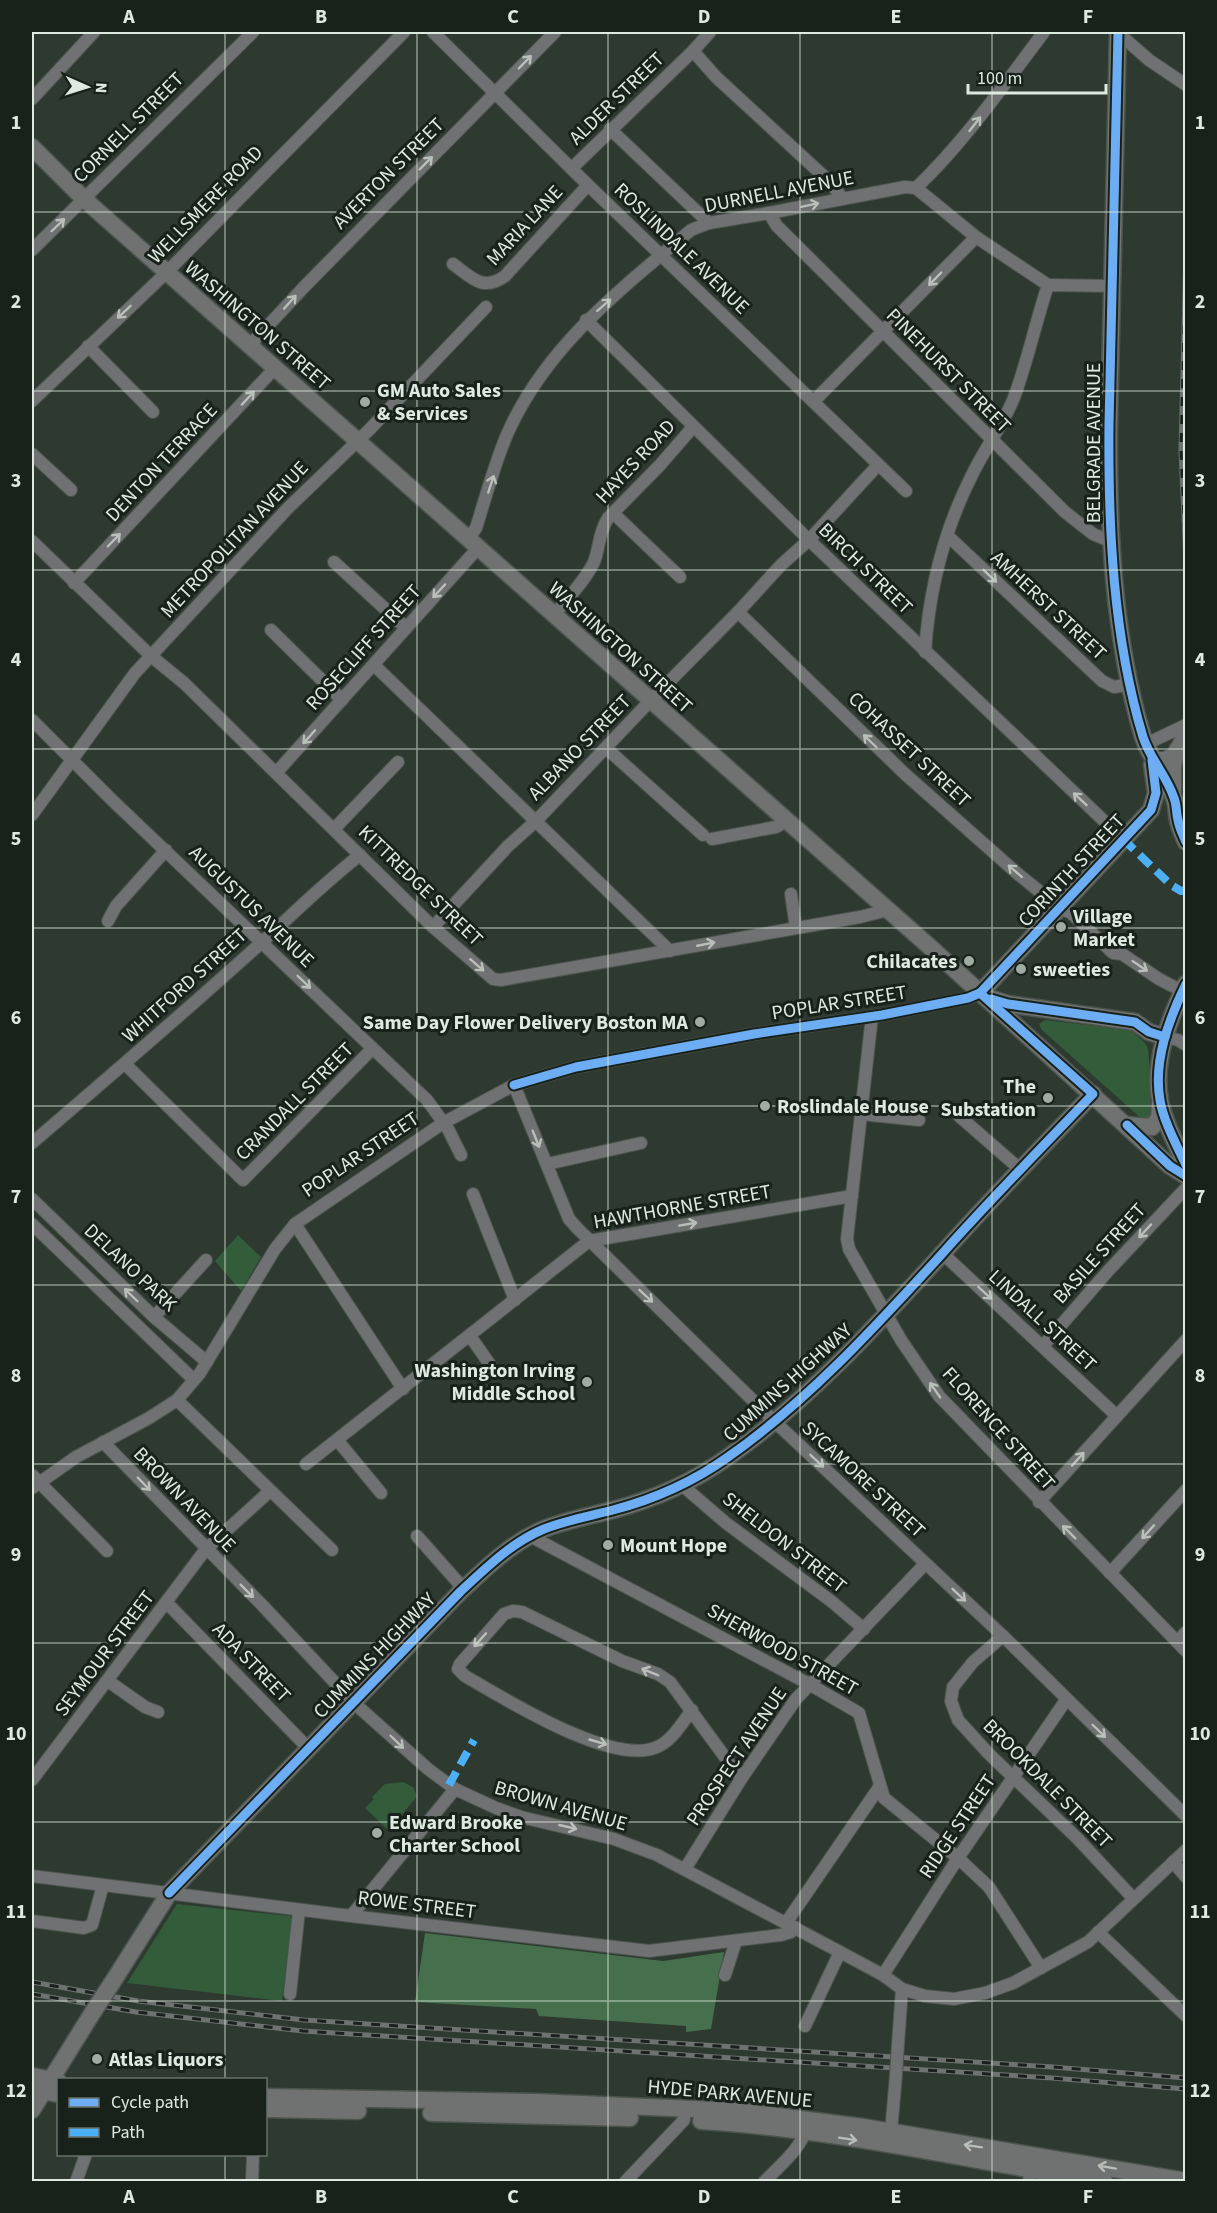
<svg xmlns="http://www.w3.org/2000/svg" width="1217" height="2213" viewBox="0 0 1217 2213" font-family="'Source Sans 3',sans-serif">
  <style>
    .green { fill: #325c3a }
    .forest { fill: #46704d }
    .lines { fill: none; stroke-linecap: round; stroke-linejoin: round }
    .minor-casing { stroke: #4b544d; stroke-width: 14 }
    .major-casing { stroke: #4b544d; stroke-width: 19 }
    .minor { stroke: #707172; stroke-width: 12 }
    .major { stroke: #6f7271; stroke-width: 16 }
    .rail-casing { stroke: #6f7271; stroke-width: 5 }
    .rail { stroke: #18211a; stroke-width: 3; stroke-dasharray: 9; stroke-linecap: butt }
    .minor-bridge-casing { stroke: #4b544d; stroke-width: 14; stroke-linecap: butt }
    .major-bridge-casing { stroke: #4b544d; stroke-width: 19; stroke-linecap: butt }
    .minor-bridge { stroke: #707172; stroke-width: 12 }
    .major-bridge { stroke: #6f7271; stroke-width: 16 }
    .quiet { stroke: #4cb0f7; stroke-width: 8; stroke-dasharray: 15 8; stroke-linecap: butt }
    .cycleway-casing { stroke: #18211a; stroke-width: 13 }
    .cycleway { stroke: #6dadf4; stroke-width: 9 }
    .oneway { stroke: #b8c0b9 }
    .oneway2 { stroke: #b7c0b8 }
    .grid { fill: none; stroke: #deeadf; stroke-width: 1.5; stroke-opacity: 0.55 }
    .poi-dot { fill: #a0aca2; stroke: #18211a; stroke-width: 2 }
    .labels { text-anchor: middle; stroke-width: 6; stroke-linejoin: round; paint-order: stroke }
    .street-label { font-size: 20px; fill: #deeadf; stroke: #18211a }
    .poi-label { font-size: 20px; font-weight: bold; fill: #deeadf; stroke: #18211a; text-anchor: start }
    .neatline { fill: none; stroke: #deeadf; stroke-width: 2 }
    .grid-label { font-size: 20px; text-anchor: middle; font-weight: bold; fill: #deeadf }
  </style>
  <rect width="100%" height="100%" fill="#2e3930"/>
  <g class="green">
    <path d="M1045 1020 1130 1030C1135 1034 1143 1040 1147 1046 1150 1050 1151 1111 1150 1117L1143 1120 1042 1030 1039 1024Z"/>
    <path d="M238 1235 261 1257 241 1291 215 1261Z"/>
    <path d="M403 1782 413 1787 417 1796 389 1831 365 1808 374 1799 372 1797 385 1784Z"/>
    <path d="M177 1904 290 1916 292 1920 282 2001 127 1983Z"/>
  </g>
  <path class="forest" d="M425 1933 663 1961 724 1952 711 2029 686 2032V2026L539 2016 536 2009 415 2002Z"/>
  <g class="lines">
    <defs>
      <g id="minor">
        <path d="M433 32 588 185 906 491"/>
        <path d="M1117 32 1149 60 1186 85"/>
        <path d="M693 51 716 77 830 182 842 198"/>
        <path d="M32 99 94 32"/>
        <path d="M610 129 709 223"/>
        <path d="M573 167 693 51 710 32"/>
        <path d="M916 188 976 237 1048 285"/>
        <path d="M769 213 777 226 1065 512 1093 534 1112 542"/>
        <path d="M32 250 253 32"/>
        <path d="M453 264C472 278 483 292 505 276L588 185"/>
        <path d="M586 320 809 540 1123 839"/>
        <path d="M250 345 304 287 555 32"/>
        <path d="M88 346 153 412"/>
        <path d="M32 401 167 272 404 32"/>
        <path d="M814 401 976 237"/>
        <path d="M32 454 71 490"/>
        <path d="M613 513 680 577"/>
        <path d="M948 536 1102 681 1114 687 1131 684"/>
        <path d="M469 538 476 528C486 497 496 457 510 428 549 344 622 288 691 230L709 223 769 213 905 187 916 188C965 141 1003 86 1044 32"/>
        <path d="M32 541 151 656 184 683 433 927 493 979 501 980 860 917 888 910"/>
        <path d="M334 562 406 628"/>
        <path d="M74 583 275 368"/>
        <path d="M738 612 905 774 1018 874 1060 908 1071 913 1113 953 1122 954 1159 979 1182 991"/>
        <path d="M554 615C567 599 585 581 594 562 600 547 598 534 608 518L660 465 693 427"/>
        <path d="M271 630 342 700"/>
        <path d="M925 652C929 590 945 527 974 471 987 445 1005 422 1015 395 1028 359 1036 321 1048 285L1112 286"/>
        <path d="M374 665 670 951"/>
        <path d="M32 720 112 800 427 1100 448 1129 461 1155"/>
        <path d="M1146 744 1186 725"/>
        <path d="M606 748 703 835"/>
        <path d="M1152 758H1164L1173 754 1186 730"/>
        <path d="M276 773 478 548"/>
        <path d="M32 815 135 673 288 508 368 431 486 307"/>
        <path d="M334 829 398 762"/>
        <path d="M712 839 776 827 786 821"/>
        <path d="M791 894 796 928"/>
        <path d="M108 921 116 906 166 850"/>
        <path d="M433 927 508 846 536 821 650 701 738 612 781 565 809 540 878 465"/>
        <path d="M872 1016 847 1239 849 1249 901 1340 939 1396 1186 1651"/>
        <path d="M1165 1037 1178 1040 1186 1045"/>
        <path d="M125 1064 243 1180 372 1049"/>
        <path d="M514 1085 569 1219 578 1229 774 1421 1003 1636 1186 1816"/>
        <path d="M861 1114 919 1120"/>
        <path d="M959 1116 1021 1170"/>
        <path d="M32 1143C109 1077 186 1011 261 943 294 913 325 882 360 855"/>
        <path d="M547 1164 641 1143"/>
        <path d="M473 1194 515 1300"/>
        <path d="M32 1199 154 1317 207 1362"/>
        <path d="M32 1224 194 1380"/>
        <path d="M295 1224 403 1389"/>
        <path d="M942 1253 1117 1416"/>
        <path d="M154 1317 206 1260"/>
        <path d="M470 1336 491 1366"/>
        <path d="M1043 1346 1108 1271 1186 1188"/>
        <path d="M177 1400 332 1550"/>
        <path d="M338 1441 381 1493"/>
        <path d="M103 1442 264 1607 354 1703 428 1769 455 1789 496 1808 521 1817 614 1839 657 1855 840 1952 883 1975 902 1989 925 1996 954 1999 985 1993 1013 1983 1088 1942 1186 1850"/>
        <path d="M306 1464 589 1241 852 1196"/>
        <path d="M32 1475 107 1551"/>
        <path d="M683 1486 726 1523 831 1601 864 1629"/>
        <path d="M32 1488 76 1457 149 1418 177 1400 200 1373 275 1249 295 1224 443 1123 514 1085 576 1067 754 1034 882 1015 968 998 980 993"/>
        <path d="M1039 1502 1186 1340"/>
        <path d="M417 1536 463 1588"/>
        <path d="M530 1536 809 1684 859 1713 884 1798 958 1858 989 1887 1041 1968"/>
        <path d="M1110 1573 1186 1490"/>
        <path d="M167 1603 309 1749"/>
        <path d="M1003 1636 973 1662 953 1687 951 1701 958 1720 989 1754 1077 1838 1133 1898"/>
        <path d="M1177 1642 1186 1632"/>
        <path d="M108 1681 145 1707 158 1712"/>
        <path d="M692 1710C682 1723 672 1741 657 1747 613 1767 505 1699 465 1676L458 1669 460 1664 504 1614 513 1611 522 1612 622 1661 658 1674 670 1682 741 1779"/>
        <path d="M32 1780 206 1549 270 1491"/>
        <path d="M1173 1862 1186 1877"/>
        <path d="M685 1869 741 1779 796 1699 925 1564"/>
        <path d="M32 1876 351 1916 649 1951 781 1935 791 1932 795 1927"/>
        <path d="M351 1916 455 1789"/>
        <path d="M32 1921 84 1928 92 1925 103 1885"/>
        <path d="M786 1923 880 1786"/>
        <path d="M1098 1932 1186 2016"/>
        <path d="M725 1975 736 1941"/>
        <path d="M883 1975 958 1858 1066 1700"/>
        <path d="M290 1994 299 1910"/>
        <path d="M805 2026 840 1952"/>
        <path d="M898 2044 902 1989"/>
        <path d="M891 2132 896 2075"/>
        <path d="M76 2182 86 2154"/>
        <path d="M252 2182 253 2154"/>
        <path d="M625 2182 684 2120V2109"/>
        <path d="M764 2182C778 2167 804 2147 806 2126"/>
        <path d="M1029 2182 1030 2169"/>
      </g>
      <g id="major">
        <path d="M1118 32 1109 424C1108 528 1113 637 1143 737 1150 759 1167 776 1174 798 1177 805 1176 813 1178 820 1179 827 1183 835 1186 842"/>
        <path d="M32 147 84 199 930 947 1170 1166 1186 1176"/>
        <path d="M1173 790V766L1177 750"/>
        <path d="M1186 984C1169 1019 1153 1061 1160 1100 1163 1120 1177 1146 1186 1165"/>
        <path d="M980 993 1151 810 1156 793 1152 765"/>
        <path d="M989 998 1008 1004 1135 1022 1149 1032 1165 1037"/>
        <path d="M1127 1125 1152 1127 1159 1118 1160 1102"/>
        <path d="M112 1983 169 1893 461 1591C486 1568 512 1542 544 1529 567 1520 590 1516 613 1510 655 1499 693 1482 728 1457 808 1401 875 1327 941 1255 990 1200 1042 1147 1093 1094"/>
        <path d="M32 2076 58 2081"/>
        <path d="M32 2089 58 2094"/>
        <path d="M266 2097 536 2102 738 2111 863 2127 1186 2181"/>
        <path d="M266 2109 358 2111"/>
        <path d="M32 2110 93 2012"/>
        <path d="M431 2113 630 2118"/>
        <path d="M701 2121C836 2129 971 2161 1105 2182"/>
      </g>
    </defs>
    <use href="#minor" class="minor-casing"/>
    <use href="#major" class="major-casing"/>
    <use href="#minor" class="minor"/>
    <use href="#major" class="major"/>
    <defs>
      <g id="rail">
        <path d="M1186 253 1181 450 1186 561"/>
        <path d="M32 1982 138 2001 304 2020 1053 2067 1186 2078"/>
        <path d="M32 1994 136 2012 303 2031 1052 2078 1186 2089"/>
      </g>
    </defs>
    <use href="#rail" class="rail-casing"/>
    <use href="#rail" class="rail"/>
    <defs>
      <path id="minor-bridge" d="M896 2075 898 2044"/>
      <path id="major-bridge" d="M93 2012 112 1983"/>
    </defs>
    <use href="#minor-bridge" class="minor-bridge-casing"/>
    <use href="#major-bridge" class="major-bridge-casing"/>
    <use href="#minor-bridge" class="minor-bridge"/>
    <use href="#major-bridge" class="major-bridge"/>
    <g class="quiet">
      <path d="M1123 839 1171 885 1181 891 1186 890"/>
      <path d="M449 1785 474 1740"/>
    </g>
    <defs>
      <g id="cycleway">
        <path d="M1118 32 1109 424C1108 528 1113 637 1143 737 1150 759 1167 776 1174 798 1177 805 1176 813 1178 820 1179 827 1183 835 1186 842"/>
        <path d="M1186 984C1169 1019 1153 1061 1160 1100 1163 1120 1177 1146 1186 1165"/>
        <path d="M991 999 1008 1004 1135 1022 1149 1032 1165 1037"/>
        <path d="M514 1085 576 1067 754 1034 882 1015 968 998 980 993 1151 810 1156 793 1152 760"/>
        <path d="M1127 1125 1170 1166 1186 1176"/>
        <path d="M169 1893 461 1591C486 1568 512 1542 544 1529 567 1520 590 1516 613 1510 655 1499 693 1482 728 1457 808 1401 875 1327 941 1255 990 1200 1042 1147 1093 1094L980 993"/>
      </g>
    </defs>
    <use href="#cycleway" class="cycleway-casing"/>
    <use href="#cycleway" class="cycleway"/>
  </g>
  <defs><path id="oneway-shaft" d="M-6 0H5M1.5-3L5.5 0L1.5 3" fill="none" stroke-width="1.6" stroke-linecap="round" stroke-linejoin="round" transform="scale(1.5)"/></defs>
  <g class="oneway">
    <use href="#oneway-shaft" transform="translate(525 62) rotate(-46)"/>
    <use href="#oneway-shaft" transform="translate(975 124) rotate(-52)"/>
    <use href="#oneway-shaft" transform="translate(426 163) rotate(-45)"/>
    <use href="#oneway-shaft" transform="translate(810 205) rotate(-12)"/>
    <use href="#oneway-shaft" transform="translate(58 225) rotate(-44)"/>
    <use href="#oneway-shaft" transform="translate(935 279) rotate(134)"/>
    <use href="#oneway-shaft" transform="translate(290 302) rotate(-48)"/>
    <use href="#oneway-shaft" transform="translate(604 305) rotate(-41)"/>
    <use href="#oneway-shaft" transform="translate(124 312) rotate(137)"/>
    <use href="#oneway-shaft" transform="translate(248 398) rotate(-47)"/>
    <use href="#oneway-shaft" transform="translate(491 484) rotate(-72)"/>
    <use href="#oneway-shaft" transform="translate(114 540) rotate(-46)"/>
    <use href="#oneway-shaft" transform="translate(990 576) rotate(43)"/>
    <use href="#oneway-shaft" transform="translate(439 591) rotate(133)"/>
    <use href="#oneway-shaft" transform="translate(309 737) rotate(132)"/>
    <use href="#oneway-shaft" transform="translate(870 741) rotate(-136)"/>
    <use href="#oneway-shaft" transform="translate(1080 799) rotate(-137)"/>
    <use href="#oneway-shaft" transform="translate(1015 871) rotate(-139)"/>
    <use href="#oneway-shaft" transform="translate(706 944) rotate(-11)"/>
    <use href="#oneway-shaft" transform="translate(477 965) rotate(41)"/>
    <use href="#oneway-shaft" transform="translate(1140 966) rotate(34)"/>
    <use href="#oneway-shaft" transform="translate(304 982) rotate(44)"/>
    <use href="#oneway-shaft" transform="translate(536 1139) rotate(68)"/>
    <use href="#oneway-shaft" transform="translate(688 1224) rotate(-10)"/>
    <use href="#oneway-shaft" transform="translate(1145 1231) rotate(133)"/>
    <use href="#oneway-shaft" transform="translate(985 1293) rotate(42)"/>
    <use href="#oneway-shaft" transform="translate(131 1295) rotate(-136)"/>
    <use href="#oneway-shaft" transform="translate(646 1296) rotate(43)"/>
    <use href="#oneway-shaft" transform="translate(935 1390) rotate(-125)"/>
    <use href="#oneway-shaft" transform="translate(1078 1459) rotate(-48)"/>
    <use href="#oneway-shaft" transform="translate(817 1461) rotate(43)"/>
    <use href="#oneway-shaft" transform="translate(144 1484) rotate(46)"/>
    <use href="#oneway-shaft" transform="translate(1069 1532) rotate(-135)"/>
    <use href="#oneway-shaft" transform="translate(1148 1532) rotate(132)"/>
    <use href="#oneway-shaft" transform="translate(247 1591) rotate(45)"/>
    <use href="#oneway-shaft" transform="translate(959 1595) rotate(43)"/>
    <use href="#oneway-shaft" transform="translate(480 1640) rotate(132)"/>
    <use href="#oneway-shaft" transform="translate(650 1672) rotate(-158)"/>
    <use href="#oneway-shaft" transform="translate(1099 1731) rotate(44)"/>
    <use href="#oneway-shaft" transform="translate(397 1742) rotate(44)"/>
    <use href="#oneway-shaft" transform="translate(598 1742) rotate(16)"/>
    <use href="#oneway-shaft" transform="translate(568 1827) rotate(13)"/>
  </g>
  <g class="oneway2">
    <use href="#oneway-shaft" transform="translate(848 2139) rotate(9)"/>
    <use href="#oneway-shaft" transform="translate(973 2146) rotate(-171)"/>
    <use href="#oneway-shaft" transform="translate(1107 2167) rotate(-170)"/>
  </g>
  <path class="grid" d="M225 32V2080M417 32V2182M608 32V2182M800 32V2182M992 32V2182M32 212H1186M32 391H1186M32 570H1186M32 749H1186M32 928H1186M32 1106H1186M32 1285H1186M32 1464H1186M32 1643H1186M32 1822H1186M32 2001H1186M225 2154V2182"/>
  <g class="poi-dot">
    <circle cx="365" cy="402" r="6"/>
    <circle cx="1061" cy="927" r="6"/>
    <circle cx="969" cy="961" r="6"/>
    <circle cx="1021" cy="969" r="6"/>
    <circle cx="700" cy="1022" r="6"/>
    <circle cx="1048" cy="1098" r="6"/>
    <circle cx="765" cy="1106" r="6"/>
    <circle cx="587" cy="1382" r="6"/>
    <circle cx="608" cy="1545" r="6"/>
    <circle cx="377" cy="1833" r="6"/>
    <circle cx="97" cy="2059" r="6"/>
  </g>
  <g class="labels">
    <g class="street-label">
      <text transform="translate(616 98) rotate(-44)" y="7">ALDER STREET</text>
      <text transform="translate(128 127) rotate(-45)" y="7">CORNELL STREET</text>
      <text transform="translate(388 173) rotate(-45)" y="7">AVERTON STREET</text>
      <text transform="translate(779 191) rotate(-11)" y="7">DURNELL AVENUE</text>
      <text transform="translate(205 204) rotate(-46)" y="7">WELLSMERE ROAD</text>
      <text transform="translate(524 225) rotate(-47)" y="7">MARIA LANE</text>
      <text transform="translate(682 248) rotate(44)" y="7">ROSLINDALE AVENUE</text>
      <text transform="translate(258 325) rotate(41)" y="7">WASHINGTON STREET</text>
      <text transform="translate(949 370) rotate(45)" y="7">PINEHURST STREET</text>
      <text transform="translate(1093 443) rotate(-90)" y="7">BELGRADE AVENUE</text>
      <text transform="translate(635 461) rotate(-47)" y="7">HAYES ROAD</text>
      <text transform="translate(161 462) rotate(-47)" y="7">DENTON TERRACE</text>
      <text transform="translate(234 539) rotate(-47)" y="7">METROPOLITAN AVENUE</text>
      <text transform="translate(866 568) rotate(44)" y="7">BIRCH STREET</text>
      <text transform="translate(1049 605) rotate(43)" y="7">AMHERST STREET</text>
      <text transform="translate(363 647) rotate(-48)" y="7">ROSECLIFF STREET</text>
      <text transform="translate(621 647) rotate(42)" y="7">WASHINGTON STREET</text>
      <text transform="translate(579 747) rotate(-46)" y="7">ALBANO STREET</text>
      <text transform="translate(910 749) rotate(43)" y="7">COHASSET STREET</text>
      <text transform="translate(1071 870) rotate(-47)" y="7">CORINTH STREET</text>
      <text transform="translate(421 885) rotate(44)" y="7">KITTREDGE STREET</text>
      <text transform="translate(252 906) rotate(44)" y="7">AUGUSTUS AVENUE</text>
      <text transform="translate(184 985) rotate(-42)" y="7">WHITFORD STREET</text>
      <text transform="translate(839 1002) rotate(-9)" y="7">POPLAR STREET</text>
      <text transform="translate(294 1101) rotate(-45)" y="7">CRANDALL STREET</text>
      <text transform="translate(360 1154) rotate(-34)" y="7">POPLAR STREET</text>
      <text transform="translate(682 1206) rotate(-10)" y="7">HAWTHORNE STREET</text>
      <text transform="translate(1099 1253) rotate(-48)" y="7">BASILE STREET</text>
      <text transform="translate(131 1267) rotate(43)" y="7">DELANO PARK</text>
      <text transform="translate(1043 1320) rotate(43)" y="7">LINDALL STREET</text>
      <text transform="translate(787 1382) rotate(-42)" y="7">CUMMINS HIGHWAY</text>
      <text transform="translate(999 1428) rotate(48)" y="7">FLORENCE STREET</text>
      <text transform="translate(864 1479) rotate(43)" y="7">SYCAMORE STREET</text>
      <text transform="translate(185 1499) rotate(46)" y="7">BROWN AVENUE</text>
      <text transform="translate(785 1542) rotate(38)" y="7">SHELDON STREET</text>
      <text transform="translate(783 1649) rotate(29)" y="7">SHERWOOD STREET</text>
      <text transform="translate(104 1653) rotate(-53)" y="7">SEYMOUR STREET</text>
      <text transform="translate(374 1655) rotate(-46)" y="7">CUMMINS HIGHWAY</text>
      <text transform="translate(252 1662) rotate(46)" y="7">ADA STREET</text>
      <text transform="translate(736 1756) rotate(-56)" y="7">PROSPECT AVENUE</text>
      <text transform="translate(1048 1783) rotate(45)" y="7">BROOKDALE STREET</text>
      <text transform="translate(561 1805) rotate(16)" y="7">BROWN AVENUE</text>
      <text transform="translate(957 1826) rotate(-56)" y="7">RIDGE STREET</text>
      <text transform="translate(417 1904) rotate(7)" y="7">ROWE STREET</text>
      <text transform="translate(730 2093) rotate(5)" y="7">HYDE PARK AVENUE</text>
    </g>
    <g class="poi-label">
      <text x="377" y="397">GM Auto Sales<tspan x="377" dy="23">&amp; Services</tspan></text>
      <text x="1073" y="923">Village<tspan x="1073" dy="23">Market</tspan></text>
      <text x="957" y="968" text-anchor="end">Chilacates</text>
      <text x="1033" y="976">sweeties</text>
      <text x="688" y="1029" text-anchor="end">Same Day Flower Delivery Boston MA</text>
      <text x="1036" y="1093" text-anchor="end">The<tspan x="1036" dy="23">Substation</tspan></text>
      <text x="777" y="1113">Roslindale House</text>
      <text x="575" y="1377" text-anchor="end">Washington Irving<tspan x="575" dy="23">Middle School</tspan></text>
      <text x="620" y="1552">Mount Hope</text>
      <text x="389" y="1829">Edward Brooke<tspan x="389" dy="23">Charter School</tspan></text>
      <text x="109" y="2066">Atlas Liquors</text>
    </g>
  </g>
  <rect width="1217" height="2213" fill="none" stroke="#18211a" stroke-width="66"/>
  <rect x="57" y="2078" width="210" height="78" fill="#18211a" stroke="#677169" stroke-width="1.5"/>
  <rect x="69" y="2098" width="30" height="9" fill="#6dadf4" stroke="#677169" stroke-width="1.5"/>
  <text x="111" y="2108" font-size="18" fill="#deeadf">Cycle path</text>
  <rect x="69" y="2128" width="30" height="9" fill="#4cb0f7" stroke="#677169" stroke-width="1.5"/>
  <text x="111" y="2138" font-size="18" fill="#deeadf">Path</text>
  <g transform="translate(87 87) rotate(93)" stroke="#18211a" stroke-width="4.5" paint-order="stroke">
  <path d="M0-4.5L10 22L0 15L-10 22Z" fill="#deeadf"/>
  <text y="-9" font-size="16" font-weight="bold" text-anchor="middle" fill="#deeadf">N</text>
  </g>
  <path d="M968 84v9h138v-9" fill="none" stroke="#deeadf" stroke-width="3"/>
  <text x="977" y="84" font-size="18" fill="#deeadf" stroke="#18211a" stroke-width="4.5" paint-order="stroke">100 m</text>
  <rect x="33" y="33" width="1151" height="2147" class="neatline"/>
  <g class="grid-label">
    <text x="129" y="23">A</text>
    <text x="321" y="23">B</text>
    <text x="513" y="23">C</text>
    <text x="704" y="23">D</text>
    <text x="896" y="23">E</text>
    <text x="1088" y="23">F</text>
    <text x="16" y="129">1</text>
    <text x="1200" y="129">1</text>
    <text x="16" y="308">2</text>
    <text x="1200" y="308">2</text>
    <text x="16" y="487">3</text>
    <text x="1200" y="487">3</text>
    <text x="16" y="666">4</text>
    <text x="1200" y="666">4</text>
    <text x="16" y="845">5</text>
    <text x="1200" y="845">5</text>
    <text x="16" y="1024">6</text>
    <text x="1200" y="1024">6</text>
    <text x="16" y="1203">7</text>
    <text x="1200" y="1203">7</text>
    <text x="16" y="1382">8</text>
    <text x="1200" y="1382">8</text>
    <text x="16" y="1561">9</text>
    <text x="1200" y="1561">9</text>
    <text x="16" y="1740">10</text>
    <text x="1200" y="1740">10</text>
    <text x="16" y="1918">11</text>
    <text x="1200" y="1918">11</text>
    <text x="16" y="2097">12</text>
    <text x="1200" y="2097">12</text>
    <text x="129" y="2203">A</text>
    <text x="321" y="2203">B</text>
    <text x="513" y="2203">C</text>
    <text x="704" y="2203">D</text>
    <text x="896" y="2203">E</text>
    <text x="1088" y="2203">F</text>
  </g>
</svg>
